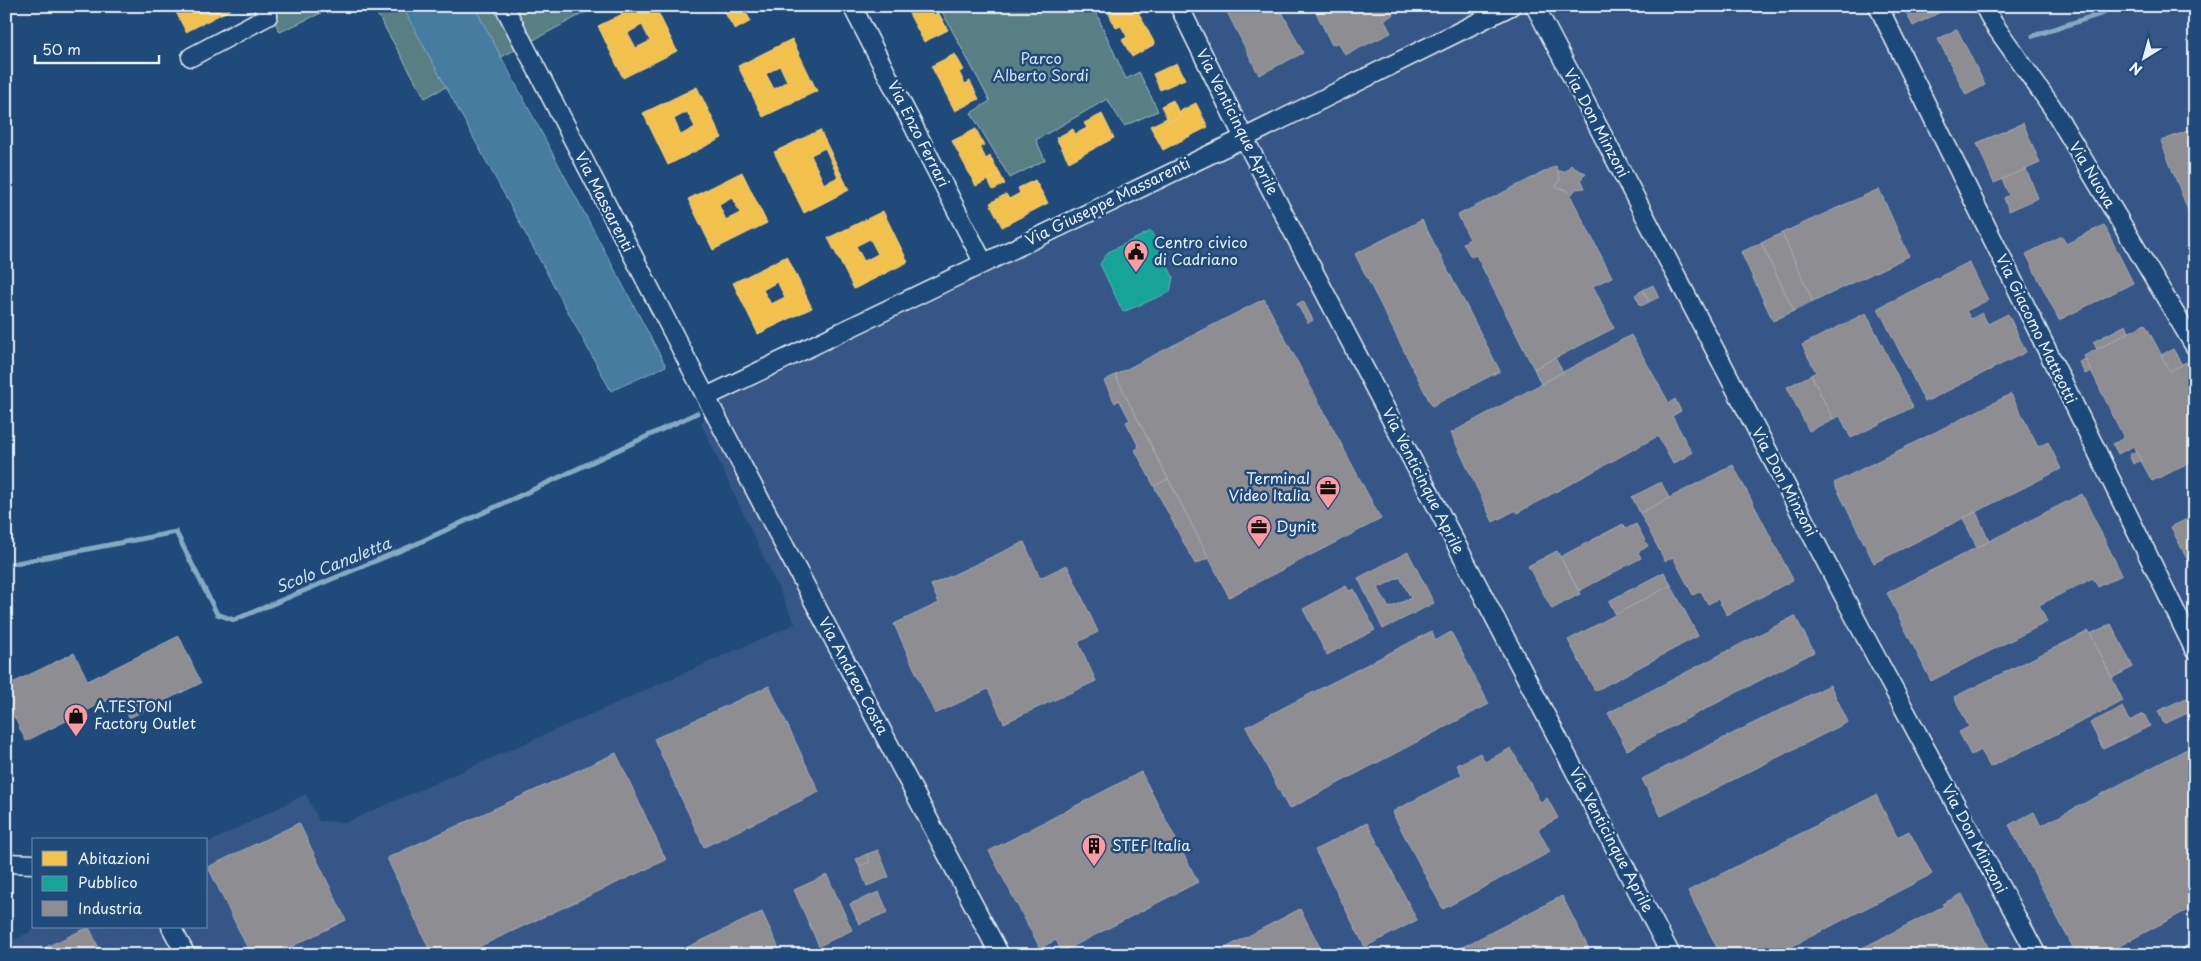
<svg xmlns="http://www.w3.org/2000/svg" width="2201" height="961" viewBox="0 0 2201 961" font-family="'Playpen Sans',sans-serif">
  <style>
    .built { fill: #355786 }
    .green { fill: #597f84; stroke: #a0b8be }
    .water { fill: #447b9f; stroke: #86aac3 }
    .homes { fill: #f2c14e; stroke: #efcf81; fill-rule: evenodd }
    .public { fill: #17a398; stroke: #56bab5 }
    .industry { fill: #8d8d92; stroke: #a8abb1; fill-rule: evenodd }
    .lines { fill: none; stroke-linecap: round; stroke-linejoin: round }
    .stream { stroke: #86aac3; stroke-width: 5 }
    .street-casing { stroke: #e8f1f8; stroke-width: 21 }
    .street { stroke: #1f4a7a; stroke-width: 18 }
    .labels { text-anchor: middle; stroke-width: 5; stroke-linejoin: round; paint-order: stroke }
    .park-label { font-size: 15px; fill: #d3e0e7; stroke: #1f4a7a }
    .street-label { font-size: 15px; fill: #e8f1f8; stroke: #1f4a7a }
    .poi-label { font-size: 15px; fill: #e8f1f8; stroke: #1f4a7a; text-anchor: start }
    .water-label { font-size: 16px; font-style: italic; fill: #cfdfeb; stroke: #1f4a7a }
  </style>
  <rect width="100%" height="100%" fill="#1f4a7a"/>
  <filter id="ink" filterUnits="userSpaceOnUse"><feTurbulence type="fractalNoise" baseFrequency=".02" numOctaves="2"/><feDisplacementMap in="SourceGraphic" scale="10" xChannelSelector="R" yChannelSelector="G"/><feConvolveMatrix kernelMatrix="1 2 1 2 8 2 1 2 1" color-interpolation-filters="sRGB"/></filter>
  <g filter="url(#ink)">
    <path class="built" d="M1179 6H2195V955H6V944L40 927H206V844L306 794 319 821 347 822 795 624 701 423 727 385 1250 134Z"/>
    <g class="green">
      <path d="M266 6H336L280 32Z"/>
      <path d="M367 6H597L425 98 376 12Z"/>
      <path d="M939 6H1093L1126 79 1139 72 1158 111 1124 126 1107 99 1036 140 1045 160 1010 178 971 113 990 101Z"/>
    </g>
    <path class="water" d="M402 6H474L666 366 611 391Z"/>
    <g class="homes">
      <path d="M173 6H237L186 32Z"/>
      <path d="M639 6H655L677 51 623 78 598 26ZM642 25 650 41 636 48 628 33Z"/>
      <path d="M711 6H742L751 21 735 30 722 8 715 12Z"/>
      <path d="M905 6H929L934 15 938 12 948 30 924 42Z"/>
      <path d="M1118 6H1135L1155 44 1132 57 1122 40 1127 37 1121 26 1116 28 1108 12Z"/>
      <path d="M792 39 817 91 763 117 738 66ZM780 66 787 81 774 89 766 74Z"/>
      <path d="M955 54 964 70 959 72 965 84 970 81 979 99 955 111 931 66Z"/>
      <path d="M1177 63 1185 79 1160 90 1153 74Z"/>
      <path d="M697 87 722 138 668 165 643 113ZM687 112 695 127 681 135 674 119Z"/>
      <path d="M1173 100 1181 117 1169 122 1161 106Z"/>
      <path d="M1196 103 1208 127 1163 150 1150 126 1167 118 1169 122 1181 117 1178 112Z"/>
      <path d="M1102 114 1114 138 1069 162 1056 138 1073 129 1075 134 1087 128 1084 123Z"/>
      <path d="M976 129 984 145 980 147 986 159 990 156 1000 174 976 186 952 141Z"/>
      <path d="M820 130 849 190 804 213 774 152ZM825 148 838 177 824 184 811 155Z"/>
      <path d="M742 172 767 223 713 250 688 199ZM732 198 740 213 726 220 719 205Z"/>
      <path d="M1000 174 1005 184 993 190 988 180Z"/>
      <path d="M1035 180 1048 203 1002 227 990 203 1006 194 1009 199 1020 193 1018 188Z"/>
      <path d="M883 211 908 262 854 289 828 238ZM870 239 878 254 864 261 856 246Z"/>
      <path d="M787 256 812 308 758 334 733 283ZM777 282 785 297 771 304 763 290Z"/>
    </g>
    <path class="public" d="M1151 231 1173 277 1170 292 1123 312 1100 264 1108 252Z"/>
    <g class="industry">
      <path d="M1224 6H1279L1303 53 1259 75Z"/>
      <path d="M1313 6H1389L1393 15 1384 20 1391 33 1345 55 1338 42 1332 45Z"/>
      <path d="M1436 6H1449L1439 11Z"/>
      <path d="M1903 6H1952L1913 26Z"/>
      <path d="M1957 29 1985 85 1966 95 1938 39Z"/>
      <path d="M2023 123 2040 163 1994 183 1977 143Z"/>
      <path d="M2195 128V228L2161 141Z"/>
      <path d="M1571 165 1578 170 1586 173 1581 179 1585 188 1576 189 1572 194 1565 189 1555 187 1560 180 1556 170 1564 172Z"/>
      <path d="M1556 166 1560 180 1555 187 1568 191 1612 277 1593 286 1614 328 1534 369 1476 255 1471 257 1463 243 1470 239 1458 215Z"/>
      <path d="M2026 169 2038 198 2009 211 2004 198 2009 195 2002 179Z"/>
      <path d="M1879 189 1909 256 1813 302 1782 233Z"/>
      <path d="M1422 220 1500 371 1432 406 1355 254Z"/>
      <path d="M2104 225 2133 283 2059 320 2026 254 2062 236 2066 244Z"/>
      <path d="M1782 233 1813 302 1794 311 1761 243Z"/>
      <path d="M1761 243 1794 311 1773 321 1741 252Z"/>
      <path d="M1969 262 1988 300 1966 311 1971 319 1982 313 1988 324 2008 314 2026 352 1925 402 1878 308Z"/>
      <path d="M1653 285 1659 297 1649 302 1643 290Z"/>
      <path d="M1643 290 1649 302 1641 306 1635 295Z"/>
      <path d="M1264 299 1381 519 1229 597 1115 375Z"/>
      <path d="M1303 301 1313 320 1308 323 1297 304Z"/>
      <path d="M1866 313 1913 407 1851 438 1840 416 1833 419 1811 375 1816 372 1802 345Z"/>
      <path d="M2145 324 2170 371 2186 362 2195 378V461L2152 481 2133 446 2118 454 2113 444 2124 438 2084 356Z"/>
      <path d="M2126 325 2129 332 2097 349 2093 342Z"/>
      <path d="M1631 335 1669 403 1675 399 1681 411 1672 416 1692 453 1673 464 1658 436 1517 513 1516 510 1493 522 1451 433Z"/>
      <path d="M2173 349 2182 365 2170 371 2161 355Z"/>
      <path d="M1555 358 1563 372 1541 384 1534 369Z"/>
      <path d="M2085 359 2091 371 2085 374 2079 362Z"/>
      <path d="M1115 375 1168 479 1154 486 1135 450 1139 447 1126 422 1130 420 1119 400 1115 403 1104 381Z"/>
      <path d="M1811 375 1833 419 1809 431 1787 387Z"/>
      <path d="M2011 394 2038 447 2048 442 2061 469 1874 563 1834 483Z"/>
      <path d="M2136 451 2141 460 2133 464 2129 455Z"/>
      <path d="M1733 465 1793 580 1727 615 1718 599 1708 604 1701 591 1693 595 1673 557 1665 561 1640 513Z"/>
      <path d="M1168 479 1209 558 1195 564 1154 486Z"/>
      <path d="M1661 482 1669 498 1640 513 1632 497Z"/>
      <path d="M2082 494 2122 575 2098 587 2093 578 2039 605 2047 622 1931 681 1887 593Z"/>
      <path d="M1976 512 1989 541 1977 548 1963 518Z"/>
      <path d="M2195 515V575L2171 527Z"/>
      <path d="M1623 524 1626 529 1636 524 1648 546 1638 552 1641 558 1579 591 1560 557Z"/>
      <path d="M1024 542 1040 578 1067 565 1098 632 1078 642 1096 681 1004 723 988 689 935 714 894 624 939 603 931 585Z"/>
      <path d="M1557 551 1580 594 1552 609 1528 566Z"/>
      <path d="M1408 552 1434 603 1383 629 1358 578ZM1400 577 1411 598 1389 608 1378 588Z"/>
      <path d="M1664 572 1671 585 1616 615 1609 601Z"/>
      <path d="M1671 585 1698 636 1595 691 1568 640Z"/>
      <path d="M1346 586 1349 591 1354 589 1375 630 1327 655 1303 609Z"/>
      <path d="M1795 616 1814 652 1627 750 1608 713Z"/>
      <path d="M2111 624 2133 667 2112 678 2090 634Z"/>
      <path d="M1432 631 1435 641 1451 632 1489 704 1289 809 1246 727Z"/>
      <path d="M2089 631 2123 701 1990 767 1981 750 1971 755 1959 732 1969 727 1954 697Z"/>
      <path d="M179 636 201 683 129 718 118 695 26 741 6 700V686L74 653 88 681Z"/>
      <path d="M1830 685 1848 722 1661 816 1642 779Z"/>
      <path d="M769 686 819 792 704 847 654 739Z"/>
      <path d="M2186 698 2192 711 2164 724 2158 711Z"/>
      <path d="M2122 707 2129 721 2144 714 2150 726 2103 749 2090 723Z"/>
      <path d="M1511 748 1540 802 1547 798 1558 818 1538 829 1550 852 1443 909 1392 812 1462 775 1457 765 1480 753 1485 762Z"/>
      <path d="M2187 749 2195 764V906L2102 955H2077L2009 825 2034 812 2041 826Z"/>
      <path d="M616 753 666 860 461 955H432L387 858Z"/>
      <path d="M1141 772 1198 882 1062 952 1056 940 1040 948 989 851Z"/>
      <path d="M1876 795 1897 837 1909 831 1932 874 1775 955H1721L1688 891Z"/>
      <path d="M299 823 346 920 274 955H251L208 867Z"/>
      <path d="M1367 823 1417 920 1365 947 1315 850Z"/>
      <path d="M878 850 889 877 867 886 859 866 870 862 867 854Z"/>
      <path d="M867 854 870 862 859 866 856 859Z"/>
      <path d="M827 875 852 930 819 946 794 890Z"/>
      <path d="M879 892 888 912 859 924 850 904Z"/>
      <path d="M1962 894 1992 955H1849L1944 906 1942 904Z"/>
      <path d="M1562 896 1592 955H1447Z"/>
      <path d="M1300 909 1324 955H1212Z"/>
      <path d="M762 912 782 955H671Z"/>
      <path d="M89 927 102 955H29Z"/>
    </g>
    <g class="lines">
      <g class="stream">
        <path d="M2033 36 2100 14 2113 6"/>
        <path d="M6 565 176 532 217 614 234 620 416 544 697 413"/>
      </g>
      <defs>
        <g id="street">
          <path d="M504 6 706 397 1000 955"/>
          <path d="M852 6 983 262"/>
          <path d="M1179 6 1244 138 1671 955"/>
          <path d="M1535 6 1861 629 2037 955"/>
          <path d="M1878 6 2195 651"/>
          <path d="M1984 6 1993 23 2052 107 2195 347"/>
          <path d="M191 57 268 16 263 6"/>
          <path d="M706 397 1244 138 1511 6"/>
          <path d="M6 863 34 864"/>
          <path d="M171 927 186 955"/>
          <path d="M2191 955 2195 953"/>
        </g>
      </defs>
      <use href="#street" class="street-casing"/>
      <use href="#street" class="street"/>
    </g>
  </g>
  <defs>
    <symbol id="civic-pin" viewBox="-11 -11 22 30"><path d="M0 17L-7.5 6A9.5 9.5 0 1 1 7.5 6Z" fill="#ff9aa2" stroke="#1f4a7a"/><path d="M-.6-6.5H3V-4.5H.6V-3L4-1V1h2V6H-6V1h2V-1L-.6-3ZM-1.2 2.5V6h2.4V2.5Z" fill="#111"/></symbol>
    <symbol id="office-pin" viewBox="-11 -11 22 30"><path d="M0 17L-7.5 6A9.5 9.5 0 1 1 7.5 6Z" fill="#ff9aa2" stroke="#1f4a7a"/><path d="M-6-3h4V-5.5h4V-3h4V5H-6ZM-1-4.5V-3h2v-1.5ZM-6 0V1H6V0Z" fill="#111"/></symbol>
    <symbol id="shop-pin" viewBox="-11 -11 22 30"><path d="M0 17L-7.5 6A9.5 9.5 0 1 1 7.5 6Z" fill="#ff9aa2" stroke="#1f4a7a"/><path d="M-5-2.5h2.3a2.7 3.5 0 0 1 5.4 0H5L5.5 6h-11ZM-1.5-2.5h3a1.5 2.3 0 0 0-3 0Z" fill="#111"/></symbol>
    <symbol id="building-pin" viewBox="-11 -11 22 30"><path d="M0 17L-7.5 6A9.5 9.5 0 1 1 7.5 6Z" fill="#ff9aa2" stroke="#1f4a7a"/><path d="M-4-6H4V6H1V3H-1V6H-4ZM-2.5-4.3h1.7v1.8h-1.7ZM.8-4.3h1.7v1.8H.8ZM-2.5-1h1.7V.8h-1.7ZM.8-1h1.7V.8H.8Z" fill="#111"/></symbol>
  </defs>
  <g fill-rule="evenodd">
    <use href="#civic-pin" x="1122" y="238" width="28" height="38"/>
    <use href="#office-pin" x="1314" y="474" width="28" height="38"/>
    <use href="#office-pin" x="1245" y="513" width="28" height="38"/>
    <use href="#shop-pin" x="62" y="702" width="28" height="38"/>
    <use href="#building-pin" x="1080" y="832" width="28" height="38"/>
  </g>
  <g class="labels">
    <g class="park-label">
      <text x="1041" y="64">Parco<tspan x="1041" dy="17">Alberto Sordi</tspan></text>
    </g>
    <g class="street-label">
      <text transform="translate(1237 122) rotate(63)" y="5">Via Venticinque Aprile</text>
      <text transform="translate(1596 123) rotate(62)" y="5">Via Don Minzoni</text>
      <text transform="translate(918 134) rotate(63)" y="5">Via Enzo Ferrari</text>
      <text transform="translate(2092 175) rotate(59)" y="5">Via Nuova</text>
      <text transform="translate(604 202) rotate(63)" y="5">Via Massarenti</text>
      <text transform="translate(1108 202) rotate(-26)" y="5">Via Giuseppe Massarenti</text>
      <text transform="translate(2036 329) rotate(64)" y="5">Via Giacomo Matteotti</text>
      <text transform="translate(1423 481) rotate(63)" y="5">Via Venticinque Aprile</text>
      <text transform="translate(1784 482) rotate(62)" y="5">Via Don Minzoni</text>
      <text transform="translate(853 676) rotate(62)" y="5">Via Andrea Costa</text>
      <text transform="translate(1974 839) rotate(62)" y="5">Via Don Minzoni</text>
      <text transform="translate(1611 840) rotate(62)" y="5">Via Venticinque Aprile</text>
    </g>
    <g class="poi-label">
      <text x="1154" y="248">Centro civico<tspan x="1154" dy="17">di Cadriano</tspan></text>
      <text x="1310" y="484" text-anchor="end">Terminal<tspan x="1310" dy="17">Video Italia</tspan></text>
      <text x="1276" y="532">Dynit</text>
      <text x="94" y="712">A.TESTONI<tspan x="94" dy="17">Factory Outlet</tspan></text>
      <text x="1112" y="851">STEF Italia</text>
    </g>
    <g class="water-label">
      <text transform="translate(333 565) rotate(-22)" y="6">Scolo Canaletta</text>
    </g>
  </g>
  <rect width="2201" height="961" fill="none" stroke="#1f4a7a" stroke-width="25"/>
  <rect x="12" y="12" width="2176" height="936" fill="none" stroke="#e8f1f8" stroke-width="2" filter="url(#ink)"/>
  <rect x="32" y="838" width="175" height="90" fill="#1f4a7a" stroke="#6f8dac"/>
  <rect x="42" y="851" width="25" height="15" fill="#f2c14e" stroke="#6f8dac"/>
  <text x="78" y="864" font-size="15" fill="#e8f1f8">Abitazioni</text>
  <rect x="42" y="876" width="25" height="15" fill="#17a398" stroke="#6f8dac"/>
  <text x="78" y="888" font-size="15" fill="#e8f1f8">Pubblico</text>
  <rect x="42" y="901" width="25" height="15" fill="#8d8d92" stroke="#6f8dac"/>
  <text x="78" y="914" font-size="15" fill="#e8f1f8">Industria</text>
  <g transform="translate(2144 58) rotate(217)" stroke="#1f4a7a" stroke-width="4" paint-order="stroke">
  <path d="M0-4L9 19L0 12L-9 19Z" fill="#e8f1f8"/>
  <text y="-8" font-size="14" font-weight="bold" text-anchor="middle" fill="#e8f1f8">N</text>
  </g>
  <path d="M35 55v8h124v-8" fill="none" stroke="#e8f1f8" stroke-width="2.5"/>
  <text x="42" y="55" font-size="15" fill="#e8f1f8" stroke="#1f4a7a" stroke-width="4" paint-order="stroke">50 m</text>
</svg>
